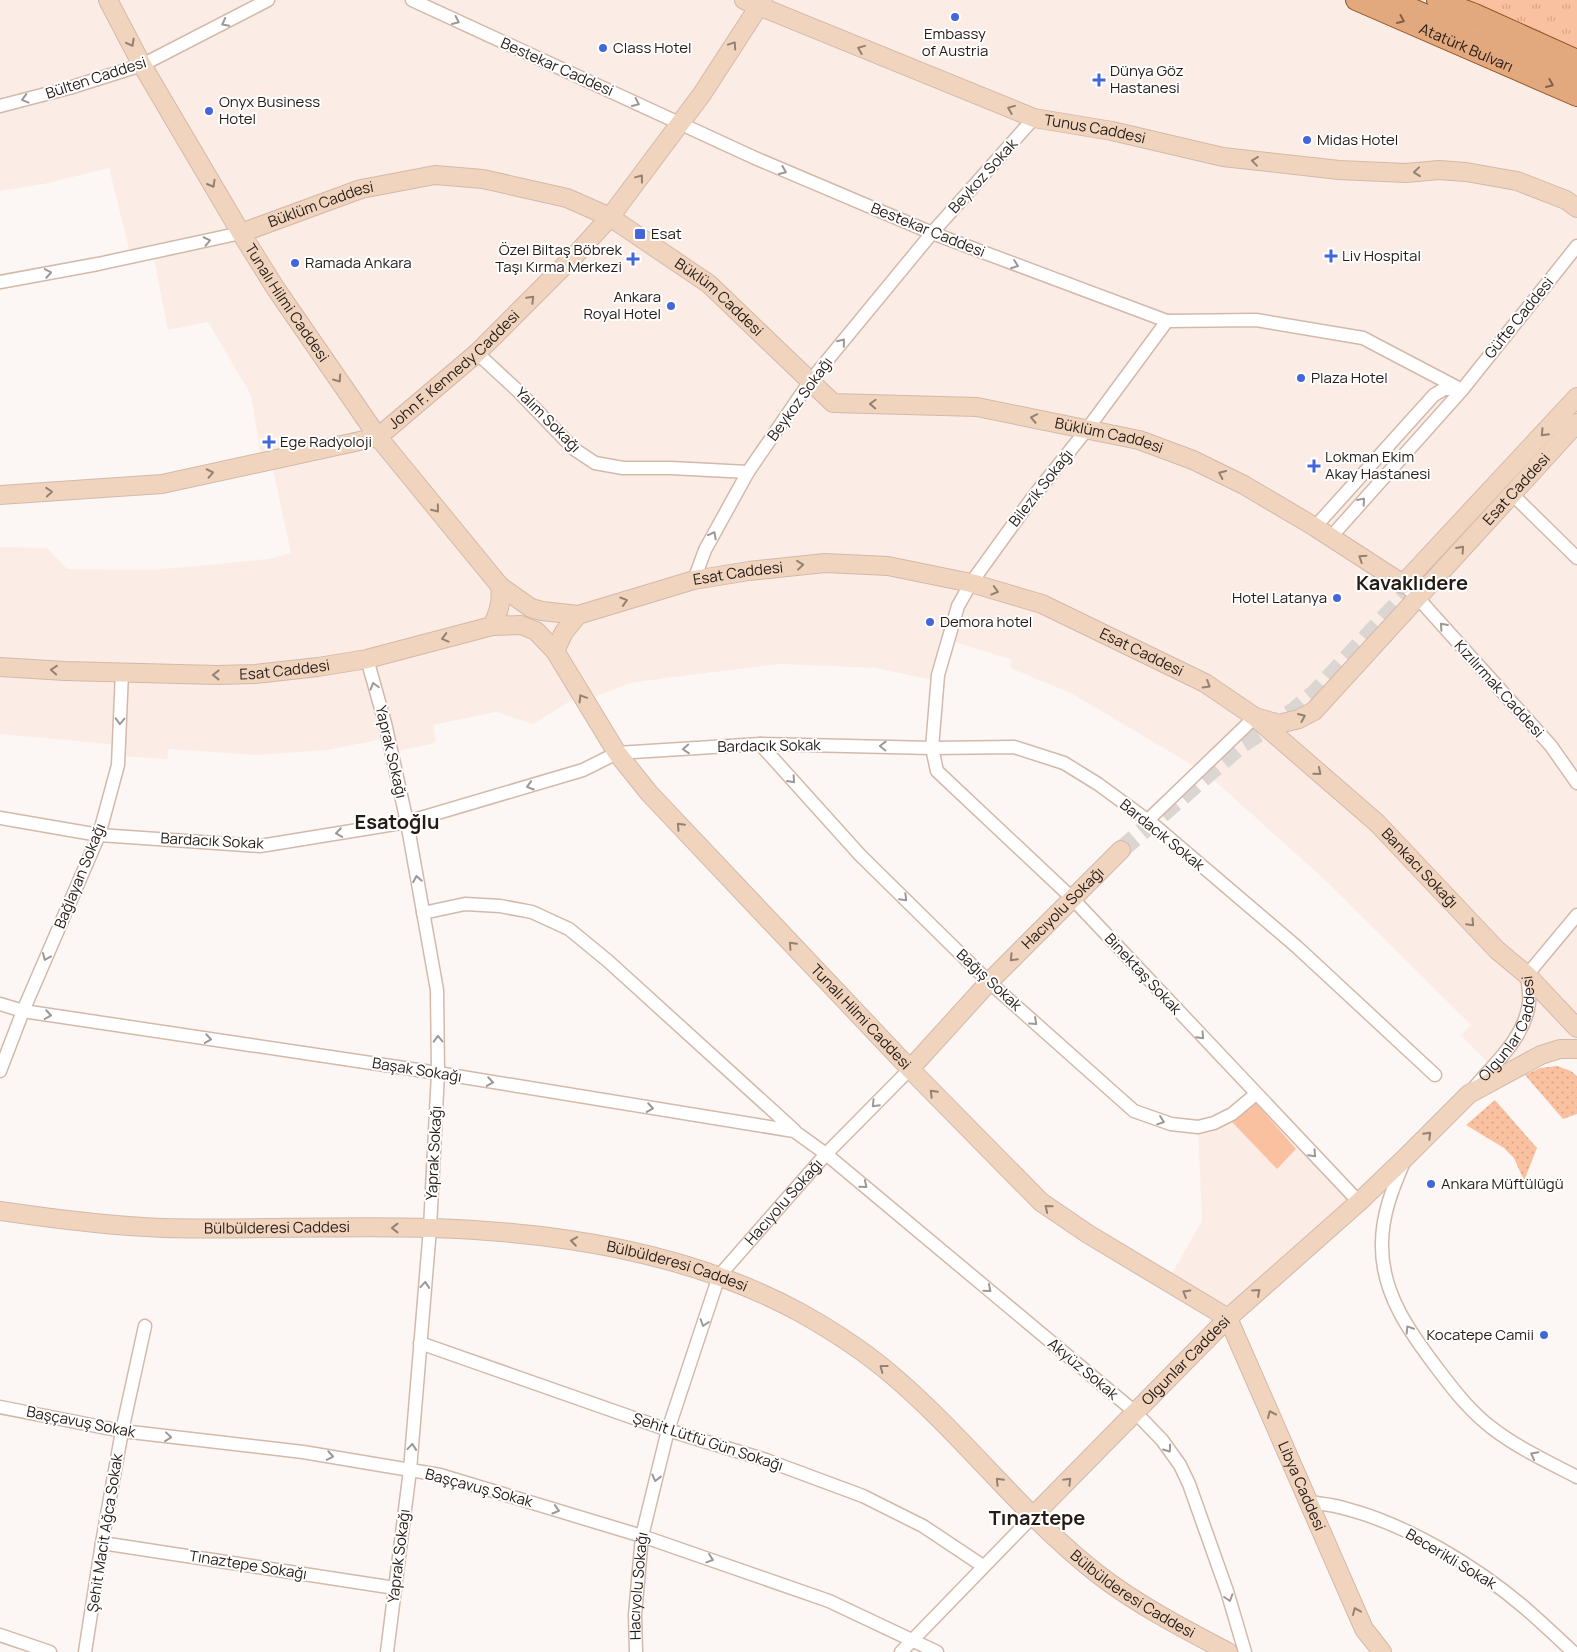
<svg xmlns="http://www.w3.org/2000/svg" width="1577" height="1652" viewBox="0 0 1577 1652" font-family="Manrope,sans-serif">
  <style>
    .built { fill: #fbede5 }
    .grass { fill: url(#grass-dots) }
    .park { fill: url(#park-tufts) }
    .pitch { fill: #fac1a0 }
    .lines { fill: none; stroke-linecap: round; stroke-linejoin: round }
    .secondary-tunnel { stroke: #dcd6d3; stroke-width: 18; stroke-dasharray: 18 9; stroke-linecap: butt }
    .street-casing { stroke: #d3b9aa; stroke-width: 15 }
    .secondary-casing { stroke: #d3b9aa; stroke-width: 20 }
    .primary-casing { stroke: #935122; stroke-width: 22 }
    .street { stroke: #fff; stroke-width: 12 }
    .secondary { stroke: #f0d4be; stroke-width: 18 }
    .primary { stroke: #e2a87e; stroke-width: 20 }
    .oneway { stroke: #84624a }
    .oneway2 { stroke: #9d9896 }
    .oneway3 { stroke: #958172 }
    .poi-dot { fill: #4367da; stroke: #fff; stroke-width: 2 }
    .labels { text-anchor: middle; stroke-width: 4; stroke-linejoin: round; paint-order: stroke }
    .poi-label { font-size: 15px; fill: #251b16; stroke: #fff; text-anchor: start }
    .street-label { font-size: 15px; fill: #251b16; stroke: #fff }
    .district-label { font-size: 20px; font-weight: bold; fill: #251b16; stroke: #fff }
  </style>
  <defs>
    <pattern id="grass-dots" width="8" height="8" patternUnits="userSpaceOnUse" patternTransform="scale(1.25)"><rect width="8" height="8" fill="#fac1a0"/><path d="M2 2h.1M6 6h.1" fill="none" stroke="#d6a589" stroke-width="1.8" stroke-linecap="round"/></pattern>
    <pattern id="park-tufts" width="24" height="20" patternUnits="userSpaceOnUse" patternTransform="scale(1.25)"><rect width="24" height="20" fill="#fac1a0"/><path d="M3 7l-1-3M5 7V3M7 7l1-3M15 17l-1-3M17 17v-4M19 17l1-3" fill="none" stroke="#d6a589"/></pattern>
  </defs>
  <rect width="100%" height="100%" fill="#fcf7f4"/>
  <g class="built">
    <path d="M0 0H1437L1577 60V1049L1504 1074 1492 1067 1461 1035 1471 1025 1324 879 1207 774 1071 693 1010 668 1012 660 949 640 937 681 875 668 781 664 673 677 631 683 584 701 580 695 533 724 496 712 433 725 436 741 432 744 392 752 388 738 327 750 257 755 169 749 167 759 119 756V745L0 734V547L47 548 67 569 154 570 268 559 291 553 271 460 262 462 251 395 208 322 168 330 153 253 131 257 109 168 44 184 0 191Z"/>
    <path d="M1256 1094 1359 1202 1228 1318 1167 1282 1202 1221 1198 1127Z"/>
  </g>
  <g class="grass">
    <path d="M1557 1066 1571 1071 1577 1076V1114L1563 1119 1525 1075 1540 1068Z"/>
    <path d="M1495 1100 1537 1148 1524 1181 1514 1158 1504 1148 1466 1125Z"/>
  </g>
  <path class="park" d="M1437 0H1577V50Z"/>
  <path class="pitch" d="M1254 1101 1296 1149 1277 1169 1232 1122Z"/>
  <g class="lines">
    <path class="secondary-tunnel" d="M1121 850 1242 744 1294 711 1315 693 1514 478"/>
    <defs>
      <g id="street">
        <path d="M412 0 755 158 932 233 1167 321 1256 320 1363 338 1462 390"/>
        <path d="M0 106 69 88 142 65 268 0"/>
        <path d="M0 282 98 264 241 233"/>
        <path d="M1167 321 1088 428 1033 497 971 583 958 606 938 675 932 748 937 771 1072 898 1359 1202"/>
        <path d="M477 353 518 391 574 449 595 463 623 468H671L748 472"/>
        <path d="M1512 494 1577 558"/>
        <path d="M1315 527 1434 395 1444 389H1459"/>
        <path d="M1330 538 1462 390 1577 246"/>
        <path d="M694 580 705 550 748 472 811 380 932 233 1034 118"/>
        <path d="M1403 584 1417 597 1551 746 1577 783"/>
        <path d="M367 659 385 723 407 822 437 990 438 1073 430 1228 410 1470 387 1652"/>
        <path d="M760 744 860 855 989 982 1134 1111 1171 1124 1198 1127 1214 1123 1232 1114 1256 1094"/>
        <path d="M0 818 99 835 260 846 407 822 583 770 617 753 760 744 932 748 1014 747 1064 763 1098 784 1154 825 1297 947 1435 1075"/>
        <path d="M1148 820 1255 717"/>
        <path d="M423 913 465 904 500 906 532 912 569 929 608 961 794 1130"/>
        <path d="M0 1004 23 1011 438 1073 794 1131 826 1154 1135 1412 1162 1440 1180 1465 1189 1484 1227 1591 1245 1652"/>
        <path d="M0 1071 23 1011 99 835 118 765 122 672"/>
        <path id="s1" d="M1474 1088C1495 1063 1525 1037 1529 1003 1530 994 1528 985 1527 975L1577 915"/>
        <path d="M1403 1164C1392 1190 1382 1215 1382 1244 1381 1294 1411 1334 1440 1372 1456 1393 1471 1412 1492 1428 1518 1448 1548 1462 1577 1477"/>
        <path d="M420 1343 668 1430 766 1460 863 1496 923 1526 983 1566"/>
        <path d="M0 1407 122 1431 303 1452 440 1475 642 1536 829 1601 937 1652"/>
        <path d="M1310 1502C1322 1504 1335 1505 1347 1509 1408 1525 1477 1567 1525 1608 1541 1622 1557 1637 1573 1652"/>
        <path d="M102 1543 395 1588"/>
        <path d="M0 1635 50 1652"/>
        <path d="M85 1652 102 1543 122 1431 145 1326"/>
        <path id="s2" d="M636 1652 635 1615 642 1536 668 1430 719 1276 826 1154 910 1069"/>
        <path d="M901 1652 1033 1516"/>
      </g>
      <g id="secondary">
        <path id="s3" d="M108 0 142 65 241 233 276 289 378 437 500 586 531 608 542 611 578 615 694 580 749 571 825 563 888 566 971 583 1042 604 1205 683 1255 717 1279 724 1299 719 1314 711 1577 423"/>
        <path id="s4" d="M744 0 1034 118 1112 131 1223 157 1339 170 1406 173 1439 170 1466 172 1517 181 1566 200 1577 208"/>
        <path id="s5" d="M241 233 361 189 435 175 483 179 567 198 610 217 709 284 833 403 977 407 1139 440 1193 460 1244 485 1315 527 1403 584 1577 397"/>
        <path id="s6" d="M0 495 162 484 378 437 477 353 580 250 610 217 702 94 763 0"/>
        <path d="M492 626C499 612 502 601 500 586"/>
        <path d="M555 651 564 632 578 615"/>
        <path id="s7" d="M0 667 65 671 217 675 255 674 318 667 367 659 492 626 521 625 536 631 555 651 617 753 649 793 910 1069 1041 1202 1088 1234 1228 1318 1364 1629 1382 1652"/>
        <path id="s8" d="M1257 719 1377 823 1497 950 1527 975 1577 1028"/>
        <path id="s9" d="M910 1069 989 982 1121 850"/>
        <path id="s10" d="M0 1211C54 1219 108 1226 163 1228 252 1230 342 1225 431 1228 557 1232 689 1252 801 1313 833 1331 864 1351 892 1375 965 1437 1023 1516 1099 1575 1138 1605 1184 1629 1228 1652"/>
        <path id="s11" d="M1033 1516 1228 1318 1359 1202 1404 1159 1469 1094 1541 1055 1560 1049H1577"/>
      </g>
      <g id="primary">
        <path id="s12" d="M1356 0 1577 96"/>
        <path d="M1391 0 1577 78"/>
        <path d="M1437 0 1475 14 1577 60"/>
      </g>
    </defs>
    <use href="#street" class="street-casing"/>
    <use href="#secondary" class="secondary-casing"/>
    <use href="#primary" class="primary-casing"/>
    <use href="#street" class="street"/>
    <use href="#secondary" class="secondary"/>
    <use href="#primary" class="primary"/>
  </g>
  <defs><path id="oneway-chevron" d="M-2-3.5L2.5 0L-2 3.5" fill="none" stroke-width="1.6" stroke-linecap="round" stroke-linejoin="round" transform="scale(1.25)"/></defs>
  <g class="oneway">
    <use href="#oneway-chevron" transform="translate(1401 20) rotate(24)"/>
    <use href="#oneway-chevron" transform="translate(1550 84) rotate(23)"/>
  </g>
  <g class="oneway2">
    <use href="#oneway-chevron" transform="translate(456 21) rotate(25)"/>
    <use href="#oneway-chevron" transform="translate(225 23) rotate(153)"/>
    <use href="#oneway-chevron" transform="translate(25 99) rotate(165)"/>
    <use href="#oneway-chevron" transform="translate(636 103) rotate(25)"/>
    <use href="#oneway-chevron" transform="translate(783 171) rotate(23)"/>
    <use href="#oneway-chevron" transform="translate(207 241) rotate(-12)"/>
    <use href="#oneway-chevron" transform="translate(1015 265) rotate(20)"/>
    <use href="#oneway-chevron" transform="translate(48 273) rotate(-10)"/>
    <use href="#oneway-chevron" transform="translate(842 342) rotate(-51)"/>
    <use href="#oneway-chevron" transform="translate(1362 501) rotate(-49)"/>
    <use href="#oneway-chevron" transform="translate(713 535) rotate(-61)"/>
    <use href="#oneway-chevron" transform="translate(1443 626) rotate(-132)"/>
    <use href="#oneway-chevron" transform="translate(374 686) rotate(-106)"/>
    <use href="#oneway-chevron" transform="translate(120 721) rotate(92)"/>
    <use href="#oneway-chevron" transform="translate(883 746) rotate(-179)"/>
    <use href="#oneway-chevron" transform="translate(686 749) rotate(176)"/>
    <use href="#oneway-chevron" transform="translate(792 780) rotate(48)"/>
    <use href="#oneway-chevron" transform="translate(530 786) rotate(163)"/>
    <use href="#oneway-chevron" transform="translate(339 833) rotate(171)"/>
    <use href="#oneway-chevron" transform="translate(417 879) rotate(-100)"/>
    <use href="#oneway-chevron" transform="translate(904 898) rotate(45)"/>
    <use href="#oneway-chevron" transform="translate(46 957) rotate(113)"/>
    <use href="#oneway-chevron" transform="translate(48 1015) rotate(9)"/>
    <use href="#oneway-chevron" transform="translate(1034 1022) rotate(42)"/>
    <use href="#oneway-chevron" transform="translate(1201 1036) rotate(47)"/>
    <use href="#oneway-chevron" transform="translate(208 1039) rotate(9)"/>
    <use href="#oneway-chevron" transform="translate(438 1039) rotate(-91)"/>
    <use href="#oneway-chevron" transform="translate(490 1082) rotate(9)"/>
    <use href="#oneway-chevron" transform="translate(875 1104) rotate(134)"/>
    <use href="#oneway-chevron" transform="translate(650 1108) rotate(9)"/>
    <use href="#oneway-chevron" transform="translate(1161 1121) rotate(19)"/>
    <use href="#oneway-chevron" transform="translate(1313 1154) rotate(46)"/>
    <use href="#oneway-chevron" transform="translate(864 1185) rotate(40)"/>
    <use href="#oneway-chevron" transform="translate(425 1285) rotate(-85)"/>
    <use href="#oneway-chevron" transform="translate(988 1289) rotate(40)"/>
    <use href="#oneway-chevron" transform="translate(704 1323) rotate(108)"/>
    <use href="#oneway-chevron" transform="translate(1409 1329) rotate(-123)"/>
    <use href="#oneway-chevron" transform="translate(168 1437) rotate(6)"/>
    <use href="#oneway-chevron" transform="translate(412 1447) rotate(-85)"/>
    <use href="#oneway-chevron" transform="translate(1168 1449) rotate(54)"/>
    <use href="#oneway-chevron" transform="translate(1534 1455) rotate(-152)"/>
    <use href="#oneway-chevron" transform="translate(330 1456) rotate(10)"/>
    <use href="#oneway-chevron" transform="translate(656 1478) rotate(104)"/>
    <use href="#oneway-chevron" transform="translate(556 1510) rotate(17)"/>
    <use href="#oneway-chevron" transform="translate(710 1559) rotate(19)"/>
    <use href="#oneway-chevron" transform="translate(1229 1598) rotate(72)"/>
  </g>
  <g class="oneway3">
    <use href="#oneway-chevron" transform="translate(131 43) rotate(62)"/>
    <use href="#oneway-chevron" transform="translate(733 45) rotate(-56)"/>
    <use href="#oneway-chevron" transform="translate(861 49) rotate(-158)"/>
    <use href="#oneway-chevron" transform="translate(1011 109) rotate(-158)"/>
    <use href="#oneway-chevron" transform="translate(1255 161) rotate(-173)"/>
    <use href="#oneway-chevron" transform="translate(1417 172) rotate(174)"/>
    <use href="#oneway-chevron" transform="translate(640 178) rotate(-53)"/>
    <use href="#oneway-chevron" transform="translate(212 184) rotate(60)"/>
    <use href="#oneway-chevron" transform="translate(531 299) rotate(-45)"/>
    <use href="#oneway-chevron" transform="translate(338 379) rotate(55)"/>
    <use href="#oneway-chevron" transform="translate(873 404) rotate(-178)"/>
    <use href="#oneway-chevron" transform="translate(1034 418) rotate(-169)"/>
    <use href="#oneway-chevron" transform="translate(1544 433) rotate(133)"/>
    <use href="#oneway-chevron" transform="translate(210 473) rotate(-12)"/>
    <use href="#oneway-chevron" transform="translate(1222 474) rotate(-155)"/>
    <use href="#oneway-chevron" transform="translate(49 492) rotate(-4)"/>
    <use href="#oneway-chevron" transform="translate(436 509) rotate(51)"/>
    <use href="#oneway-chevron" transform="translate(1461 549) rotate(-48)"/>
    <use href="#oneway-chevron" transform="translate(1362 558) rotate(-147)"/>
    <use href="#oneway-chevron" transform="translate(800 565) rotate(-6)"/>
    <use href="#oneway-chevron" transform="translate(995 591) rotate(16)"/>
    <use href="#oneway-chevron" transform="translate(624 601) rotate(-17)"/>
    <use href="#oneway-chevron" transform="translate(445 638) rotate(165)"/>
    <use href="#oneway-chevron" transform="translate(54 670) rotate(-176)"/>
    <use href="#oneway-chevron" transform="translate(216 675) rotate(-180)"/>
    <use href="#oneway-chevron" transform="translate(1207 685) rotate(31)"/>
    <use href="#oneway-chevron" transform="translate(582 698) rotate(-121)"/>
    <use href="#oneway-chevron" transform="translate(1302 717) rotate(-23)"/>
    <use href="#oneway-chevron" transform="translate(1318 772) rotate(40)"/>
    <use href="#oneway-chevron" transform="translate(680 826) rotate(-133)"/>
    <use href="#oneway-chevron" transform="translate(1471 923) rotate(47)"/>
    <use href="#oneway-chevron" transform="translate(792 945) rotate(-133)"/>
    <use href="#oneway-chevron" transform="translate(1013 958) rotate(134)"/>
    <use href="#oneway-chevron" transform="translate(933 1093) rotate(-135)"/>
    <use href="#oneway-chevron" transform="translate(1428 1135) rotate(-45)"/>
    <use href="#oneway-chevron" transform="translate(1048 1208) rotate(-141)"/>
    <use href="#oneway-chevron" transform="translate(395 1228) rotate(180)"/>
    <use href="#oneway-chevron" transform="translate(574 1241) rotate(-172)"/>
    <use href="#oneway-chevron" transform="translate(1257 1292) rotate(-42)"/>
    <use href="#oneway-chevron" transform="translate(1186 1293) rotate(-150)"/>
    <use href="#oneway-chevron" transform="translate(883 1368) rotate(-143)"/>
    <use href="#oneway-chevron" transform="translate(1271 1414) rotate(-114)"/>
    <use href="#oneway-chevron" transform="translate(999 1481) rotate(-134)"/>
    <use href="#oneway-chevron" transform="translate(1068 1481) rotate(-45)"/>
    <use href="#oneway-chevron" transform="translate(1356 1611) rotate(-113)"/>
  </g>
  <g class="poi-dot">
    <circle cx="955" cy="17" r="5"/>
    <circle cx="603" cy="48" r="5"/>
    <path d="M1096.5 72.5h5v5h5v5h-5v5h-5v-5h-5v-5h5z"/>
    <circle cx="209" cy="111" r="5"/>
    <circle cx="1307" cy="140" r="5"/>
    <rect x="634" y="228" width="12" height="12" rx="2.5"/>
    <path d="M1328.5 248.5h5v5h5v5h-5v5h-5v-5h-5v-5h5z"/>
    <path d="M630.5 251.5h5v5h5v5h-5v5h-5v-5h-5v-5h5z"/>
    <circle cx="295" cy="263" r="5"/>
    <circle cx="671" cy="306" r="5"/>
    <circle cx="1301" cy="378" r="5"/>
    <path d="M266.5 434.5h5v5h5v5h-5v5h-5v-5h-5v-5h5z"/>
    <path d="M1311.5 458.5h5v5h5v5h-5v5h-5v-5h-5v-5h5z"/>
    <circle cx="1337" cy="598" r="5"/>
    <circle cx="930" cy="622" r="5"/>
    <circle cx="1431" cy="1184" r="5"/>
    <circle cx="1544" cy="1335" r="5"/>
  </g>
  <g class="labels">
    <g class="poi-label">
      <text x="955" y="39" text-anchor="middle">Embassy<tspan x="955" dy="17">of Austria</tspan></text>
      <text x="613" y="53">Class Hotel</text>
      <text x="1110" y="76">Dünya Göz<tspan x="1110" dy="17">Hastanesi</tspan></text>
      <text x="219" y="107">Onyx Business<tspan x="219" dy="17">Hotel</tspan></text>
      <text x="1317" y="145">Midas Hotel</text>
      <text x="651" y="239">Esat</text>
      <text x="622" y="255" text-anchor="end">Özel Biltaş Böbrek<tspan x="622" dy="17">Taşı Kırma Merkezi</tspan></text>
      <text x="1342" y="261">Liv Hospital</text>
      <text x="305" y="268">Ramada Ankara</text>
      <text x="661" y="302" text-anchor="end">Ankara<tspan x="661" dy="17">Royal Hotel</tspan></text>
      <text x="1311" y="383">Plaza Hotel</text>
      <text x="280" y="447">Ege Radyoloji</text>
      <text x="1325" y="462">Lokman Ekim<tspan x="1325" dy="17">Akay Hastanesi</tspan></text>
      <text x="1327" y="603" text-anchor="end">Hotel Latanya</text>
      <text x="940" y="627">Demora hotel</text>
      <text x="1441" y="1189">Ankara Müftülügü</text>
      <text x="1534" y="1340" text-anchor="end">Kocatepe Camii</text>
    </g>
    <g class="street-label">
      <text dy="5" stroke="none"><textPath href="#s12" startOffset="120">Atatürk Bulvarı</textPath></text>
      <text transform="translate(557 67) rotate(24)" y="5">Bestekar Caddesi</text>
      <text transform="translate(96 78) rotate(-18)" y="5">Bülten Caddesi</text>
      <text dy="5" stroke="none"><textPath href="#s4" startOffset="375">Tunus Caddesi</textPath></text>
      <text transform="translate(983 176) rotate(-48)" y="5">Beykoz Sokak</text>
      <text dy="5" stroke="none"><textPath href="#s5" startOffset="85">Büklüm Caddesi</textPath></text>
      <text transform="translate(928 230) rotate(22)" y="5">Bestekar Caddesi</text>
      <text dy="5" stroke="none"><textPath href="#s5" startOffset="520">Büklüm Caddesi</textPath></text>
      <text dy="5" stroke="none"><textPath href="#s3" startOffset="352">Tunalı Hilmi Caddesi</textPath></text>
      <text transform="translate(1519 318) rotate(-51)" y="5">Güfte Caddesi</text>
      <text dy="5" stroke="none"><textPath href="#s6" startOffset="485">John F. Kennedy Caddesi</textPath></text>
      <text transform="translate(800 399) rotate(-54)" y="5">Beykoz Sokağı</text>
      <text transform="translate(548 420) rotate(45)" y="5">Yalım Sokağı</text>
      <text dy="5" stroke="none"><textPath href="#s5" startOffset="955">Büklüm Caddesi</textPath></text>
      <text transform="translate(1041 488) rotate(-52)" y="5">Bilezik Sokağı</text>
      <text dy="5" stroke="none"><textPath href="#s3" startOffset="1872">Esat Caddesi</textPath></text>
      <text dy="5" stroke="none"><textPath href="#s3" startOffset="958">Esat Caddesi</textPath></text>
      <text dy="5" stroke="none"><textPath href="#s3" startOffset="1378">Esat Caddesi</textPath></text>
      <text dy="5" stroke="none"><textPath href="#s7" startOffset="285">Esat Caddesi</textPath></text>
      <text transform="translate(1499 689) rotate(48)" y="5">Kızılırmak Caddesi</text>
      <text transform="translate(769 746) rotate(-1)" y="5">Bardacık Sokak</text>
      <text transform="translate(391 752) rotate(77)" y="5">Yaprak Sokağı</text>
      <text transform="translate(1162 835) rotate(39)" y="5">Bardacık Sokak</text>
      <text transform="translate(212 841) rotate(3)" y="5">Bardacık Sokak</text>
      <text dy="5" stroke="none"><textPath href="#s8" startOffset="221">Bankacı Sokağı</textPath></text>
      <text transform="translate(80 876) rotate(-68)" y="5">Bağlayan Sokağı</text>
      <text dy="5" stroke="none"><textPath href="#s9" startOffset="222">Hacıyolu Sokağı</textPath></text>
      <text transform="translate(1143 974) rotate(47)" y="5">Binektaş Sokak</text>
      <text transform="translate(989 980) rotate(43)" y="5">Bağış Sokak</text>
      <text dy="5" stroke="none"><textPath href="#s7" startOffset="1049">Tunalı Hilmi Caddesi</textPath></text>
      <text dy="5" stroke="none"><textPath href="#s1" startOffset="71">Olgunlar Caddesi</textPath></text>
      <text transform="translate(417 1070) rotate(9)" y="5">Başak Sokağı</text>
      <text transform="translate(434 1153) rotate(-87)" y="5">Yaprak Sokağı</text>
      <text dy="5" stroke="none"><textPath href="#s2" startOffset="486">Hacıyolu Sokağı</textPath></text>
      <text dy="5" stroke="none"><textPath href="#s10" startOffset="278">Bülbülderesi Caddesi</textPath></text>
      <text dy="5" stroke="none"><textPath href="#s10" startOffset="682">Bülbülderesi Caddesi</textPath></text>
      <text dy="5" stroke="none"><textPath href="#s11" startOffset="218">Olgunlar Caddesi</textPath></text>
      <text transform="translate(1083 1369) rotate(40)" y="5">Akyüz Sokak</text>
      <text transform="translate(81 1422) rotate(11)" y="5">Başçavuş Sokak</text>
      <text transform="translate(708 1442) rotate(18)" y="5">Şehit Lütfü Gün Sokağı</text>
      <text dy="5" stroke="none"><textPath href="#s7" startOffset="1711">Libya Caddesi</textPath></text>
      <text transform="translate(479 1488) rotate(15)" y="5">Başçavuş Sokak</text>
      <text transform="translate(105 1533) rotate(-81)" y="5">Şehit Macit Ağca Sokak</text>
      <text transform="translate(399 1556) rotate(-83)" y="5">Yaprak Sokağı</text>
      <text transform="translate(1451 1559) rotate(31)" y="5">Becerikli Sokak</text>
      <text transform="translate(248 1565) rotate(9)" y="5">Tınaztepe Sokağı</text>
      <text dy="5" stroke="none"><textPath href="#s2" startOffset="66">Hacıyolu Sokağı</textPath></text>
      <text dy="5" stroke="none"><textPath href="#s10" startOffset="1252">Bülbülderesi Caddesi</textPath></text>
    </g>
    <g class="district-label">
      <text x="1412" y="590">Kavaklıdere</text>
      <text x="397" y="829">Esatoğlu</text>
      <text x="1037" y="1525">Tınaztepe</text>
    </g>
  </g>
</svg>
